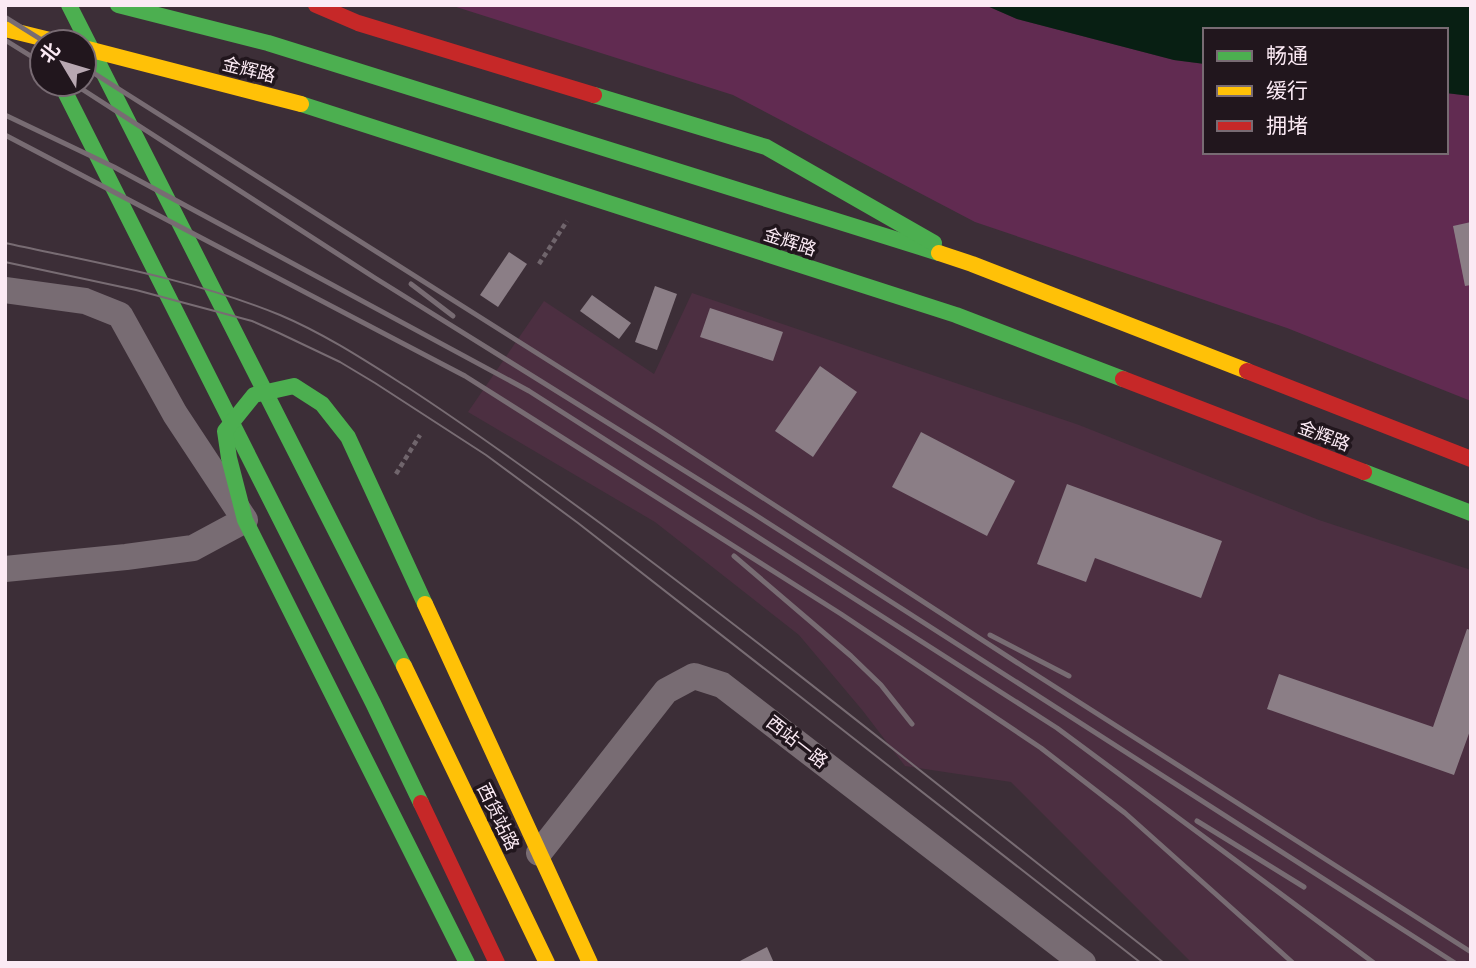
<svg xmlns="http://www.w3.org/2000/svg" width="1476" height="968" viewBox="0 0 1476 968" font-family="Inter,'Noto Sans SC',sans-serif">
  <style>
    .built { fill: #4c2f41 }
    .green { fill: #612b51 }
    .water { fill: #081f13 }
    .building { fill: #8b7e86 }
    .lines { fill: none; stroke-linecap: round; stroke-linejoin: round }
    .path { stroke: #70656c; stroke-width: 4.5; stroke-dasharray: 5 3.5; stroke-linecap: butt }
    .street { stroke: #786c73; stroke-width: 26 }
    .fast { stroke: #4caf50; stroke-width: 16 }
    .slow { stroke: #ffc107; stroke-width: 16 }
    .jam { stroke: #c62828; stroke-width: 16 }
    .tram { stroke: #786c73; stroke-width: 2 }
    .rail { stroke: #786c73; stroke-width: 5 }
    .labels { text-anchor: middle; stroke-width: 7; stroke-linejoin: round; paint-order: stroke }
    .street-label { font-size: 18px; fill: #fbeaf4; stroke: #21161d }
  </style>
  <rect width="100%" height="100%" fill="#3c2e37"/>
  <path class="built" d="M692 293 1079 425 1319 520 1471 570V963H1192L1011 782 905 766 863 711 799 635 655 522 468 412 544 301 654 374Z"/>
  <path class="green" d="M450 5H985L1017 19 1174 60 1205 64V152H1446V93L1471 96V401L1287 328 975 222 733 95Z"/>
  <path class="water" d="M985 5H1471V96L1446 93V30H1205V64L1174 60 1017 19Z"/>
  <g class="building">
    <path d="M1471 222V285L1465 286 1453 226Z"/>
    <path d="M509 252 527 264 498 307 480 295Z"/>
    <path d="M655 286 677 294 657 350 635 342Z"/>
    <path d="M592 295 631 323 619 339 580 311Z"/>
    <path d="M710 308 783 332 773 361 700 337Z"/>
    <path d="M820 366 857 392 813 457 775 431Z"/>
    <path d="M921 432 1015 481 987 536 892 487Z"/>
    <path d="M1067 484 1222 541 1201 598 1095 558 1086 582 1037 564Z"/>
    <path d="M1467 629 1471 630V728L1454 775 1267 709 1279 674 1433 727Z"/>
    <path d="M767 947 774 963H736Z"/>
  </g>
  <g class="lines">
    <g class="path">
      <path d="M539 264 567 221"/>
      <path d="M396 474 420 435"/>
    </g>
    <g class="street">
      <path d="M5 290 85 301 120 315 175 414 245 520 193 548 126 557 5 569"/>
      <path d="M539 853 666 691 694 676 722 685 1083 963"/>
    </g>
    <g class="fast">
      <path d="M69 5 404 666"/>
      <path d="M118 5 268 43 939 253"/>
      <path d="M61 84 373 703 421 803"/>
      <path d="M594 95 766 147 934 243"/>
      <path d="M301 104 956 315 1123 379"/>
      <path d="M1364 472 1471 513"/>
      <path d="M425 604 348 437 322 404 294 386 254 395 225 431 229 458 245 520 467 963"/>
    </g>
    <g class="slow">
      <path d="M5 29 58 42"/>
      <path d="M84 48 301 104"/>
      <path d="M939 253 972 264 1247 371"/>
      <path d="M425 604 590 963"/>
      <path d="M404 666 547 963"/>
    </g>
    <g class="jam">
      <path d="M316 5 358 23 594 95"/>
      <path d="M1247 371 1471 459"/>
      <path d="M1123 379 1364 472"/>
      <path d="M421 803 497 963"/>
    </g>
    <g class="tram">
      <path d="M5 243C98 263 192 279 280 315 325 334 366 361 407 387 473 430 536 476 600 523 791 665 976 816 1164 963"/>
      <path d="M5 262 136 290 252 321 279 333 340 362 375 383 486 455 578 523 1141 963"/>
    </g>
    <g class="rail">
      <path d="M5 17 45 42"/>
      <path d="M5 40 42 63"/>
      <path d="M84 67 657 429 1027 669 1471 952"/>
      <path d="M74 84 375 278 754 514 1455 963"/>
      <path d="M5 115 114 167 529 391 1057 728 1374 963"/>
      <path d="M5 135 465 376 841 614 1041 748 1125 813 1293 963"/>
      <path d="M411 284 453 316"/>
      <path d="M734 556 851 656 881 685 912 724"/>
      <path d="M990 635 1069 676"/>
      <path d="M1197 821 1304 887"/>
    </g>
  </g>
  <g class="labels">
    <g class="street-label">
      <text transform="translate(249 70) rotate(14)" y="6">金辉路</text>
      <text transform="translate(790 242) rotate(18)" y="6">金辉路</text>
      <text transform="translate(1324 436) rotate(21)" y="6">金辉路</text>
      <text transform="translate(797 742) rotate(38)" y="6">西站一路</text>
      <text transform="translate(498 817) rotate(64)" y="6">西货站路</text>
    </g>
  </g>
  <rect width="1476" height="968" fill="none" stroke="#fbeaf4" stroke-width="14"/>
  <rect x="1203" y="28" width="245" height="126" fill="#21161d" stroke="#786b73" stroke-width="2"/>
  <rect x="1217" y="51" width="35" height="10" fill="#4caf50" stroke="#786b73" stroke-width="2"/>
  <text x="1266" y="63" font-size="21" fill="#fbeaf4">畅通</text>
  <rect x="1217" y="86" width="35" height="10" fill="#ffc107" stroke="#786b73" stroke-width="2"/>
  <text x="1266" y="98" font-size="21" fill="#fbeaf4">缓行</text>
  <rect x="1217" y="121" width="35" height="10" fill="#c62828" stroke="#786b73" stroke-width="2"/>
  <text x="1266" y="133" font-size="21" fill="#fbeaf4">拥堵</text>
  <g transform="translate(63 63) rotate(308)"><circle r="33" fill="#21161d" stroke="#786b73" stroke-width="2"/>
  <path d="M0-5L12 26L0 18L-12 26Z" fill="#b8a8b2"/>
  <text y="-10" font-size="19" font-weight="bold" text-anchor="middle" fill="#fbeaf4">北</text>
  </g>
</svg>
